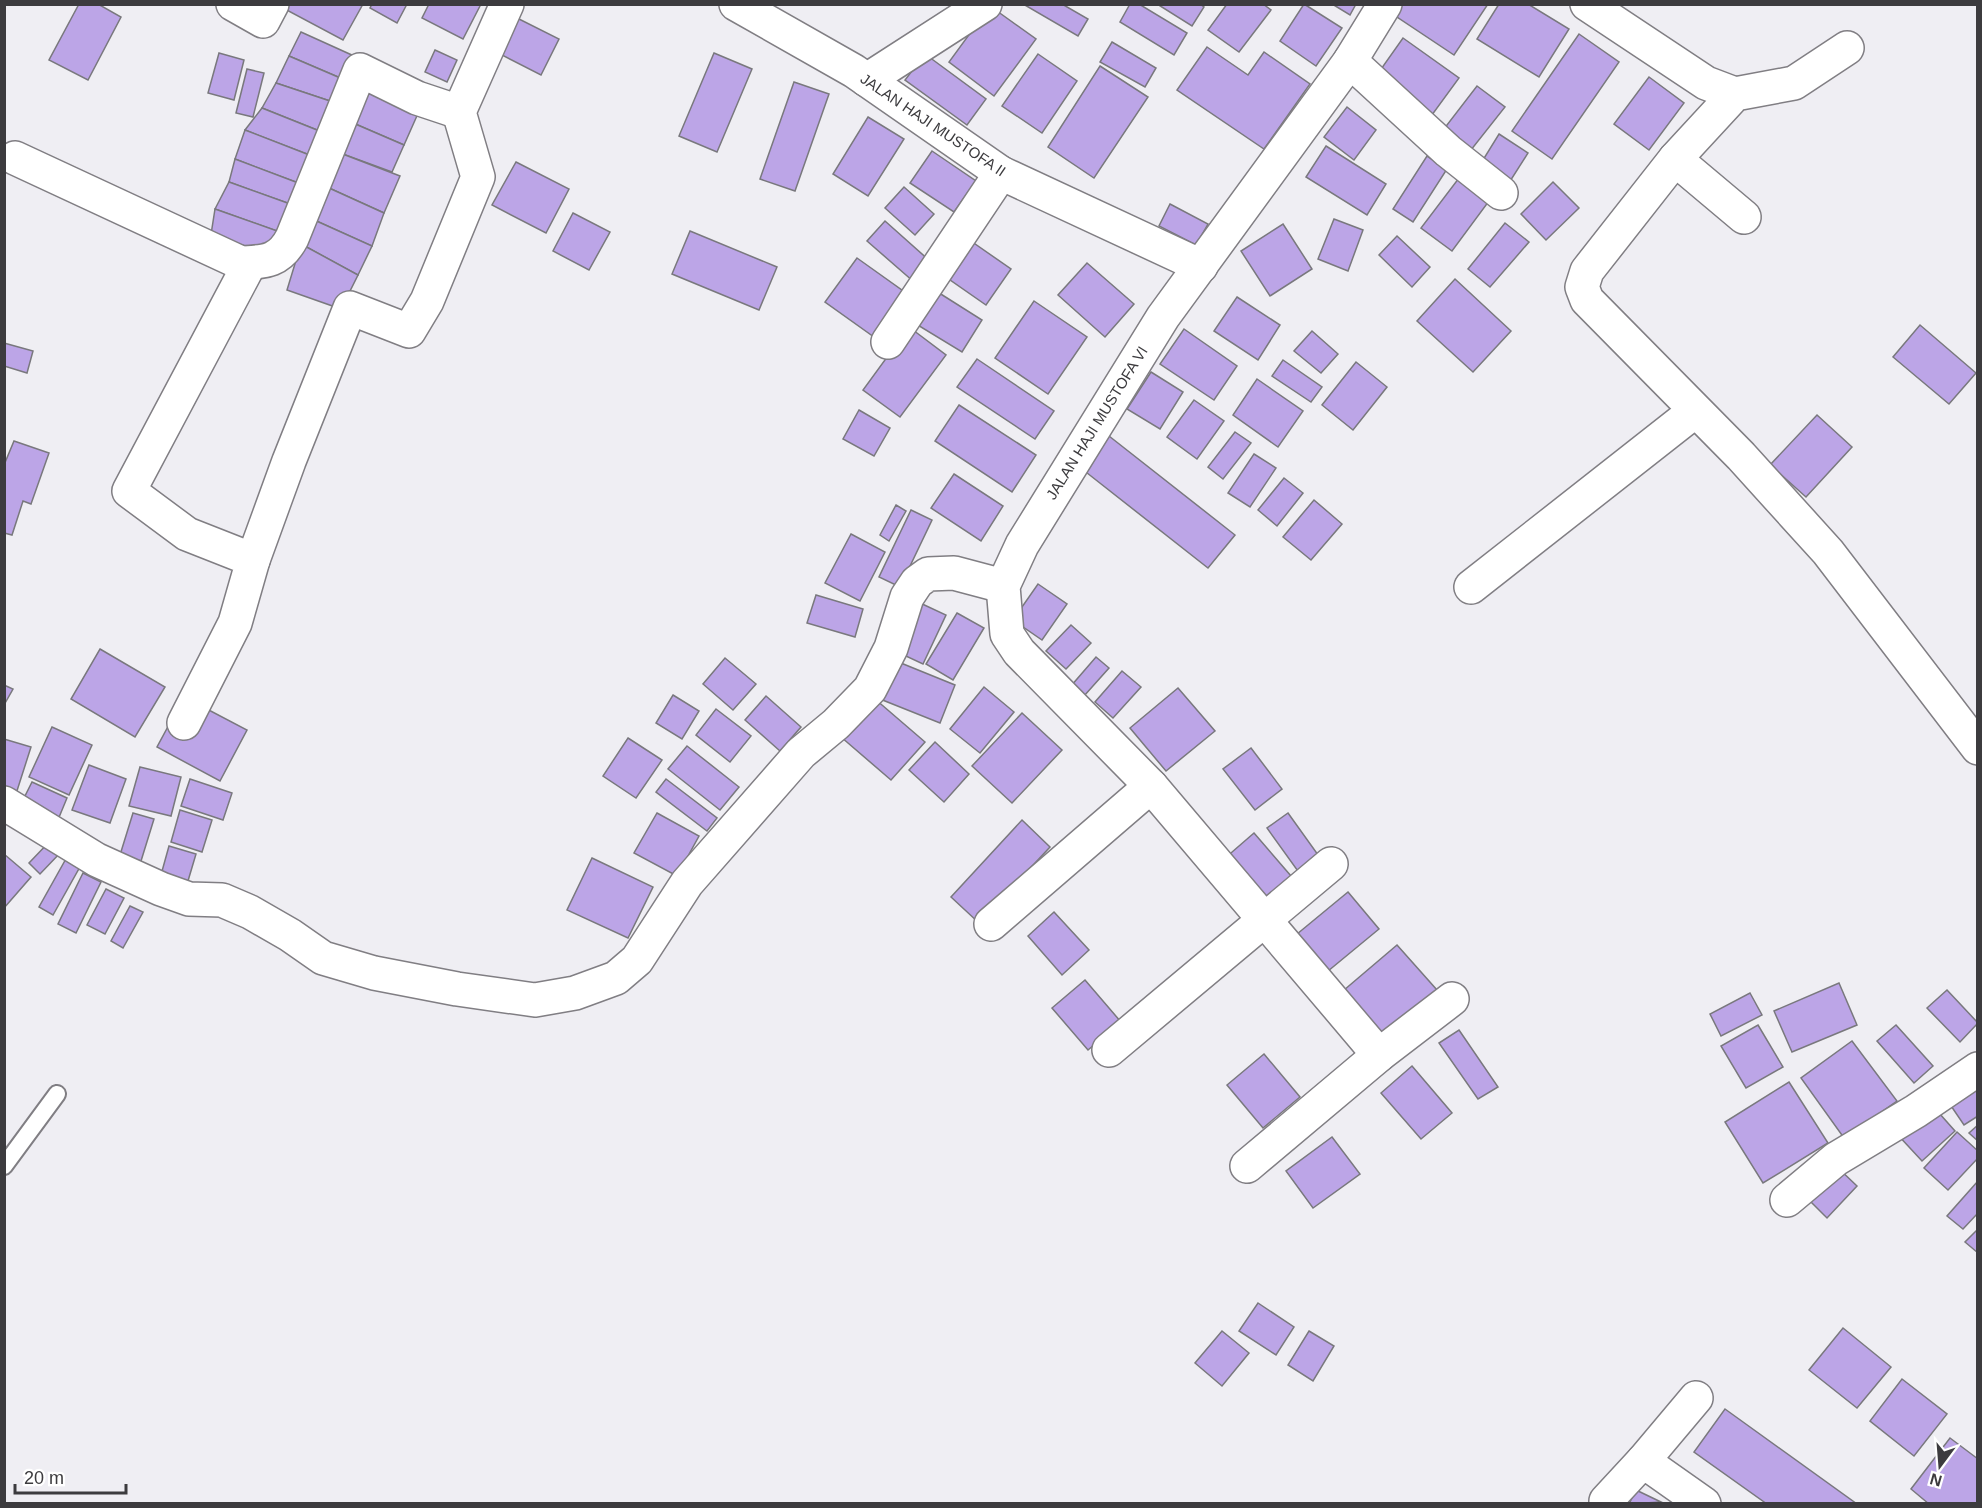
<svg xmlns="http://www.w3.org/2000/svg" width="1982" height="1508" viewBox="0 0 1982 1508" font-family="Arial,sans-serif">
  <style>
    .building { fill: #bca5e7; stroke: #79787d; stroke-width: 1.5 }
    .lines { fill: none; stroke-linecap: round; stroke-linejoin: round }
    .service-casing { stroke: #807e83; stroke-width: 20 }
    .minor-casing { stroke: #807e83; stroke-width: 36 }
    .service { stroke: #fff; stroke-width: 16 }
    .minor { stroke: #fff; stroke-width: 33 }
    .labels { text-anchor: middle; stroke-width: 6; stroke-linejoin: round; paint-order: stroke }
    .street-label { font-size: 15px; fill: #3c3b3e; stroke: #fff }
  </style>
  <rect width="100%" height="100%" fill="#efeef3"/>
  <g class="building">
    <path d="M79 4H98L121 17 88 80 49 60Z"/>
    <path d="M283 4H363L343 40 281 7Z"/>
    <path d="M372 4H407L397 23 370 8Z"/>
    <path d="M429 4H481L463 39 422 18Z"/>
    <path d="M1023 4H1062L1088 19 1078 36Z"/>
    <path d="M1130 4H1139L1187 33 1174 55 1120 22Z"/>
    <path d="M1157 4H1200L1204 7 1192 26Z"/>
    <path d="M1227 4H1263L1271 10 1239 52 1208 30Z"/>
    <path d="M1304 4 1342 28 1316 66 1280 41Z"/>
    <path d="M1332 4H1356L1350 15Z"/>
    <path d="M1401 4H1488L1454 55 1394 15Z"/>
    <path d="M1499 4H1528L1569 29 1539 77 1477 39Z"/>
    <path d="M990 6 1036 39 994 96 949 62Z"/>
    <path d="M517 18 559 39 541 75 500 54Z"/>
    <path d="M301 32 354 56 345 80 289 56Z"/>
    <path d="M1579 34 1619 62 1552 159 1512 131Z"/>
    <path d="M1403 38 1459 78 1429 119 1374 79Z"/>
    <path d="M1112 42 1156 68 1145 87 1100 62Z"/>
    <path d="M1207 47 1248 75 1264 52 1310 84 1264 149 1177 90Z"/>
    <path d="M435 50 457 60 447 82 425 72Z"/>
    <path d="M219 53 244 60 234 100 208 93Z"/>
    <path d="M714 53 752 69 717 152 679 136Z"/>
    <path d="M925 54 986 99 967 125 905 80Z"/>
    <path d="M1038 54 1077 81 1042 133 1002 106Z"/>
    <path d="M289 56 345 80 336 103 276 83Z"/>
    <path d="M1100 66 1148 97 1094 178 1048 147Z"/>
    <path d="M247 69 264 73 253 117 236 113Z"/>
    <path d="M1649 77 1684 103 1649 150 1614 124Z"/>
    <path d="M794 82 829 94 795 191 760 179Z"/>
    <path d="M276 83 336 103 322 132 262 108Z"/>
    <path d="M367 86 420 109 404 145 353 123Z"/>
    <path d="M1477 86 1505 107 1467 155 1440 134Z"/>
    <path d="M1347 107 1376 130 1354 160 1324 137Z"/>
    <path d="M262 108 322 132 312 156 245 130Z"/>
    <path d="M868 117 904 139 868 196 833 174Z"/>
    <path d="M353 123 404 145 392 172 340 153Z"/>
    <path d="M245 130 312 156 301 184 235 159Z"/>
    <path d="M1499 134 1528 153 1507 186 1478 168Z"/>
    <path d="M1326 146 1386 184 1367 215 1306 177Z"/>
    <path d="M932 151 976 181 954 212 910 183Z"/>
    <path d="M340 153 400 176 384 213 329 188Z"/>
    <path d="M1427 156 1447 169 1413 222 1393 209Z"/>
    <path d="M235 159 301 184 293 205 229 182Z"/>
    <path d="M516 162 569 189 546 233 492 205Z"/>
    <path d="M1462 174 1492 197 1452 251 1421 228Z"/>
    <path d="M229 182 293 205 280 232 215 209Z"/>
    <path d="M1553 182 1579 208 1546 240 1521 214Z"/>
    <path d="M904 187 934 214 915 235 885 208Z"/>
    <path d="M329 188 384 213 372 246 312 219Z"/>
    <path d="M1170 204 1208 224 1196 245 1159 226Z"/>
    <path d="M215 209 280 232 259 257 210 241Z"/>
    <path d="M573 213 610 232 589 270 553 251Z"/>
    <path d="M312 219 372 246 358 275 301 244Z"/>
    <path d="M1334 219 1363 230 1348 271 1318 259Z"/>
    <path d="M885 221 931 262 914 282 867 241Z"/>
    <path d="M1505 223 1529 242 1490 287 1468 269Z"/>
    <path d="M1283 224 1312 269 1270 296 1241 251Z"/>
    <path d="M690 231 777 267 759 310 672 274Z"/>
    <path d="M1397 236 1430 267 1412 287 1379 255Z"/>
    <path d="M968 239 1011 269 986 305 943 275Z"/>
    <path d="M301 244 358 275 341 309 287 290Z"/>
    <path d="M857 258 913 298 881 342 825 302Z"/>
    <path d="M1087 263 1134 304 1105 337 1058 295Z"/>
    <path d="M1455 279 1511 331 1473 372 1417 321Z"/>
    <path d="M936 291 982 320 962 352 916 324Z"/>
    <path d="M1237 297 1280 325 1258 360 1214 331Z"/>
    <path d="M1034 301 1087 337 1048 394 995 358Z"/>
    <path d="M1920 325 1976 373 1949 404 1893 357Z"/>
    <path d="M909 327 946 355 900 417 863 390Z"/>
    <path d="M1184 329 1237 366 1214 400 1160 364Z"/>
    <path d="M1312 331 1338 354 1321 373 1294 351Z"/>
    <path d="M4 343 33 351 27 373 4 366Z"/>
    <path d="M977 359 1054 411 1035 439 957 387Z"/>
    <path d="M1283 360 1322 387 1311 402 1272 376Z"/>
    <path d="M1356 362 1387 387 1353 430 1322 405Z"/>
    <path d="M1151 372 1183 392 1160 429 1127 409Z"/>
    <path d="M1257 379 1303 411 1278 447 1233 415Z"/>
    <path d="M1194 400 1224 421 1197 459 1167 437Z"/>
    <path d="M959 405 1036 455 1012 492 935 441Z"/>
    <path d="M859 410 890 428 874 456 843 439Z"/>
    <path d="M1817 415 1852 447 1806 497 1770 465Z"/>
    <path d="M1235 432 1251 443 1223 479 1208 467Z"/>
    <path d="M1109 436 1235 535 1208 568 1082 469Z"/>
    <path d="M14 441 49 453 31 504 23 501 12 535 4 533V465Z"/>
    <path d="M1254 454 1276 468 1250 507 1228 493Z"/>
    <path d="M954 474 1003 506 981 541 931 508Z"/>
    <path d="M1284 478 1303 493 1277 526 1258 510Z"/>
    <path d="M1314 500 1342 524 1311 560 1283 537Z"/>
    <path d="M896 505 906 511 889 541 880 535Z"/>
    <path d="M911 510 932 520 900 587 879 577Z"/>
    <path d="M851 534 885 552 860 601 825 583Z"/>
    <path d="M1038 584 1067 604 1042 640 1013 620Z"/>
    <path d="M816 595 863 609 855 637 807 623Z"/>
    <path d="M918 602 946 615 923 664 895 651Z"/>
    <path d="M957 613 984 628 953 680 926 664Z"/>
    <path d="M1071 625 1091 643 1066 669 1046 651Z"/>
    <path d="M100 649 165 687 135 737 71 699Z"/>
    <path d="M1096 657 1109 668 1084 696 1071 686Z"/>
    <path d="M725 658 756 684 733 710 703 684Z"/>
    <path d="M891 659 955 685 940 723 875 697Z"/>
    <path d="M1122 671 1141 687 1113 718 1095 702Z"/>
    <path d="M4 685 13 689 4 705Z"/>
    <path d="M984 687 1014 712 980 753 950 729Z"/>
    <path d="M1178 688 1215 731 1166 771 1130 728Z"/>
    <path d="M673 695 699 711 682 739 656 723Z"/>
    <path d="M766 696 801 727 780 751 745 720Z"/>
    <path d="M184 697 247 730 220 781 157 747Z"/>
    <path d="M875 699 925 742 891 780 841 737Z"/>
    <path d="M716 709 751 736 730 762 696 735Z"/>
    <path d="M1022 713 1062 750 1012 803 972 766Z"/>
    <path d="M52 727 92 745 69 795 29 777Z"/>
    <path d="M628 738 662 760 636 798 603 776Z"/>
    <path d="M4 739 31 747 15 797 4 793Z"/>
    <path d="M935 742 969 774 944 802 909 770Z"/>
    <path d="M687 746 739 787 720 810 668 769Z"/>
    <path d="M1251 748 1282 789 1255 810 1223 769Z"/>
    <path d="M89 765 126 779 110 823 72 810Z"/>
    <path d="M140 767 181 777 171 816 129 806Z"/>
    <path d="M190 779 232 793 223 820 181 806Z"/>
    <path d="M666 779 717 818 707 831 656 792Z"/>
    <path d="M32 782 67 798 55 827 18 810Z"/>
    <path d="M180 810 212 820 202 852 171 842Z"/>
    <path d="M133 813 154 819 141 861 120 855Z"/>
    <path d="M657 813 699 836 677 876 634 853Z"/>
    <path d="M1288 813 1321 859 1300 874 1267 828Z"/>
    <path d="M1022 820 1050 847 979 923 951 897Z"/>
    <path d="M1254 833 1291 876 1261 902 1224 859Z"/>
    <path d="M50 841 61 852 40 874 29 863Z"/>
    <path d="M169 846 196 854 185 891 159 882Z"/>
    <path d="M4 854 31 877 4 908Z"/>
    <path d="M67 857 81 865 53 915 39 907Z"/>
    <path d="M592 858 653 887 628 938 567 910Z"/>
    <path d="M83 873 101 882 76 933 58 924Z"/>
    <path d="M106 889 124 898 105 934 87 925Z"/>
    <path d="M1348 892 1379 929 1322 976 1291 939Z"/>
    <path d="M130 906 143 912 123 948 111 941Z"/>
    <path d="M1054 912 1089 950 1062 975 1028 936Z"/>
    <path d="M1397 945 1437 990 1377 1042 1337 996Z"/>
    <path d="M1085 980 1121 1022 1088 1050 1052 1008Z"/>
    <path d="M1839 983 1857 1025 1792 1052 1774 1011Z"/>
    <path d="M1947 990 1978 1023 1960 1042 1927 1008Z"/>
    <path d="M1750 993 1762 1015 1721 1036 1710 1014Z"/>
    <path d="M1758 1025 1783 1067 1746 1088 1721 1046Z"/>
    <path d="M1896 1025 1933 1066 1914 1083 1877 1041Z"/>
    <path d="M1459 1030 1498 1087 1478 1099 1439 1043Z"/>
    <path d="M1852 1041 1897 1101 1844 1138 1801 1078Z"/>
    <path d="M1264 1054 1300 1097 1263 1128 1227 1085Z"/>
    <path d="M1412 1066 1452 1113 1421 1139 1381 1093Z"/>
    <path d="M1978 1081V1116L1964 1125 1945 1097Z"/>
    <path d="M1789 1082 1828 1143 1763 1183 1725 1122Z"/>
    <path d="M1931 1104 1955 1131 1922 1161 1897 1134Z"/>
    <path d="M1978 1125V1141L1969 1133Z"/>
    <path d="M1957 1132 1978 1151V1158L1948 1190 1924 1168Z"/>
    <path d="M1332 1137 1360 1174 1313 1208 1286 1171Z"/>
    <path d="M1836 1166 1857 1186 1827 1218 1806 1197Z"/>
    <path d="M1978 1181V1213L1963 1229 1947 1216Z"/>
    <path d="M1978 1229V1253L1965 1242Z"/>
    <path d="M1258 1303 1294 1327 1276 1355 1239 1331Z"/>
    <path d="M1843 1328 1891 1367 1857 1408 1809 1370Z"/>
    <path d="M1222 1331 1249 1353 1222 1386 1195 1363Z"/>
    <path d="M1309 1331 1334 1346 1313 1381 1288 1365Z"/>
    <path d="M1902 1379 1947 1414 1914 1456 1870 1421Z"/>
    <path d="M1725 1409 1857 1504H1767L1694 1452Z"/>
    <path d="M1950 1438 1978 1459V1504H1929L1911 1489Z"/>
    <path d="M1636 1490 1661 1502 1629 1504Z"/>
  </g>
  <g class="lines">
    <defs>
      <path id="service" d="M4 1166 57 1094"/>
      <g id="minor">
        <path d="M233 4 263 21 272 4"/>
        <path d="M736 4 854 71 1001 173 1201 266"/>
        <path d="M1587 4 1706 83 1735 94"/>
        <path d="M1847 48 1794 83 1735 94 1675 159 1587 271 1582 287 1587 300 1741 456 1828 552 1978 748"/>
        <path d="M1350 61 1448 151 1501 193"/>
        <path d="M867 80 985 4"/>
        <path d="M15 158 241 263C266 262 280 261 292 238L360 70 417 98 459 112"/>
        <path d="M1675 159 1744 217"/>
        <path d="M888 342 1001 173"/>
        <path d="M253 560 289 461 350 308 409 331 427 301 478 177 459 112 507 4"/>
        <path d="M1471 587 1695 411"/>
        <path d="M184 723 235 623 253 560 187 534 129 491 250 263"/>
        <path d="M4 803 97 860 161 889 189 899 222 900 250 912 290 935 323 958 374 973 457 989 535 1000 575 993 616 978 637 960 687 883 801 753 836 724 870 689 891 648 907 597 917 582 928 574 954 573 1003 586"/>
        <path d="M991 924 1151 786"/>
        <path d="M1109 1050 1331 864"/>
        <path d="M1379 1055 1151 786 1019 652 1007 634 1003 586 1022 545 1163 317 1350 61 1385 4"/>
        <path d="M1247 1166 1379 1055 1452 999"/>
        <path d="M1787 1200 1836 1159 1916 1111 1978 1069"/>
        <path d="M1643 1461 1696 1398"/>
        <path d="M1606 1501 1643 1461 1704 1504"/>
      </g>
    </defs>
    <use href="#service" class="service-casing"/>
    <use href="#minor" class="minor-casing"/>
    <use href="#service" class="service"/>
    <use href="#minor" class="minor"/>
  </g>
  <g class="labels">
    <g class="street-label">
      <text transform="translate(933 125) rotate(34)" y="5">JALAN HAJI MUSTOFA II</text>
      <text transform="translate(1097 423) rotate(-58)" y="5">JALAN HAJI MUSTOFA VI</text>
    </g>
  </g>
  <rect width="1982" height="1508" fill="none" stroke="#3c3b3e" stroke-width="12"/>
  <g transform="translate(1940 1466) rotate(196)" stroke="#ffffff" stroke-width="4.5" paint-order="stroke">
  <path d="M0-4.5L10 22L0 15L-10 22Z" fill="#3c3b3e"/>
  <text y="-9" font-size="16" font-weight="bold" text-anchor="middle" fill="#3c3b3e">N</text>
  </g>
  <path d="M15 1484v9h111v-9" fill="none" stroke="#3c3b3e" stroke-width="3"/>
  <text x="24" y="1484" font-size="18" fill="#3c3b3e" stroke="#ffffff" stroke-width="4.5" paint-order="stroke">20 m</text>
</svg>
